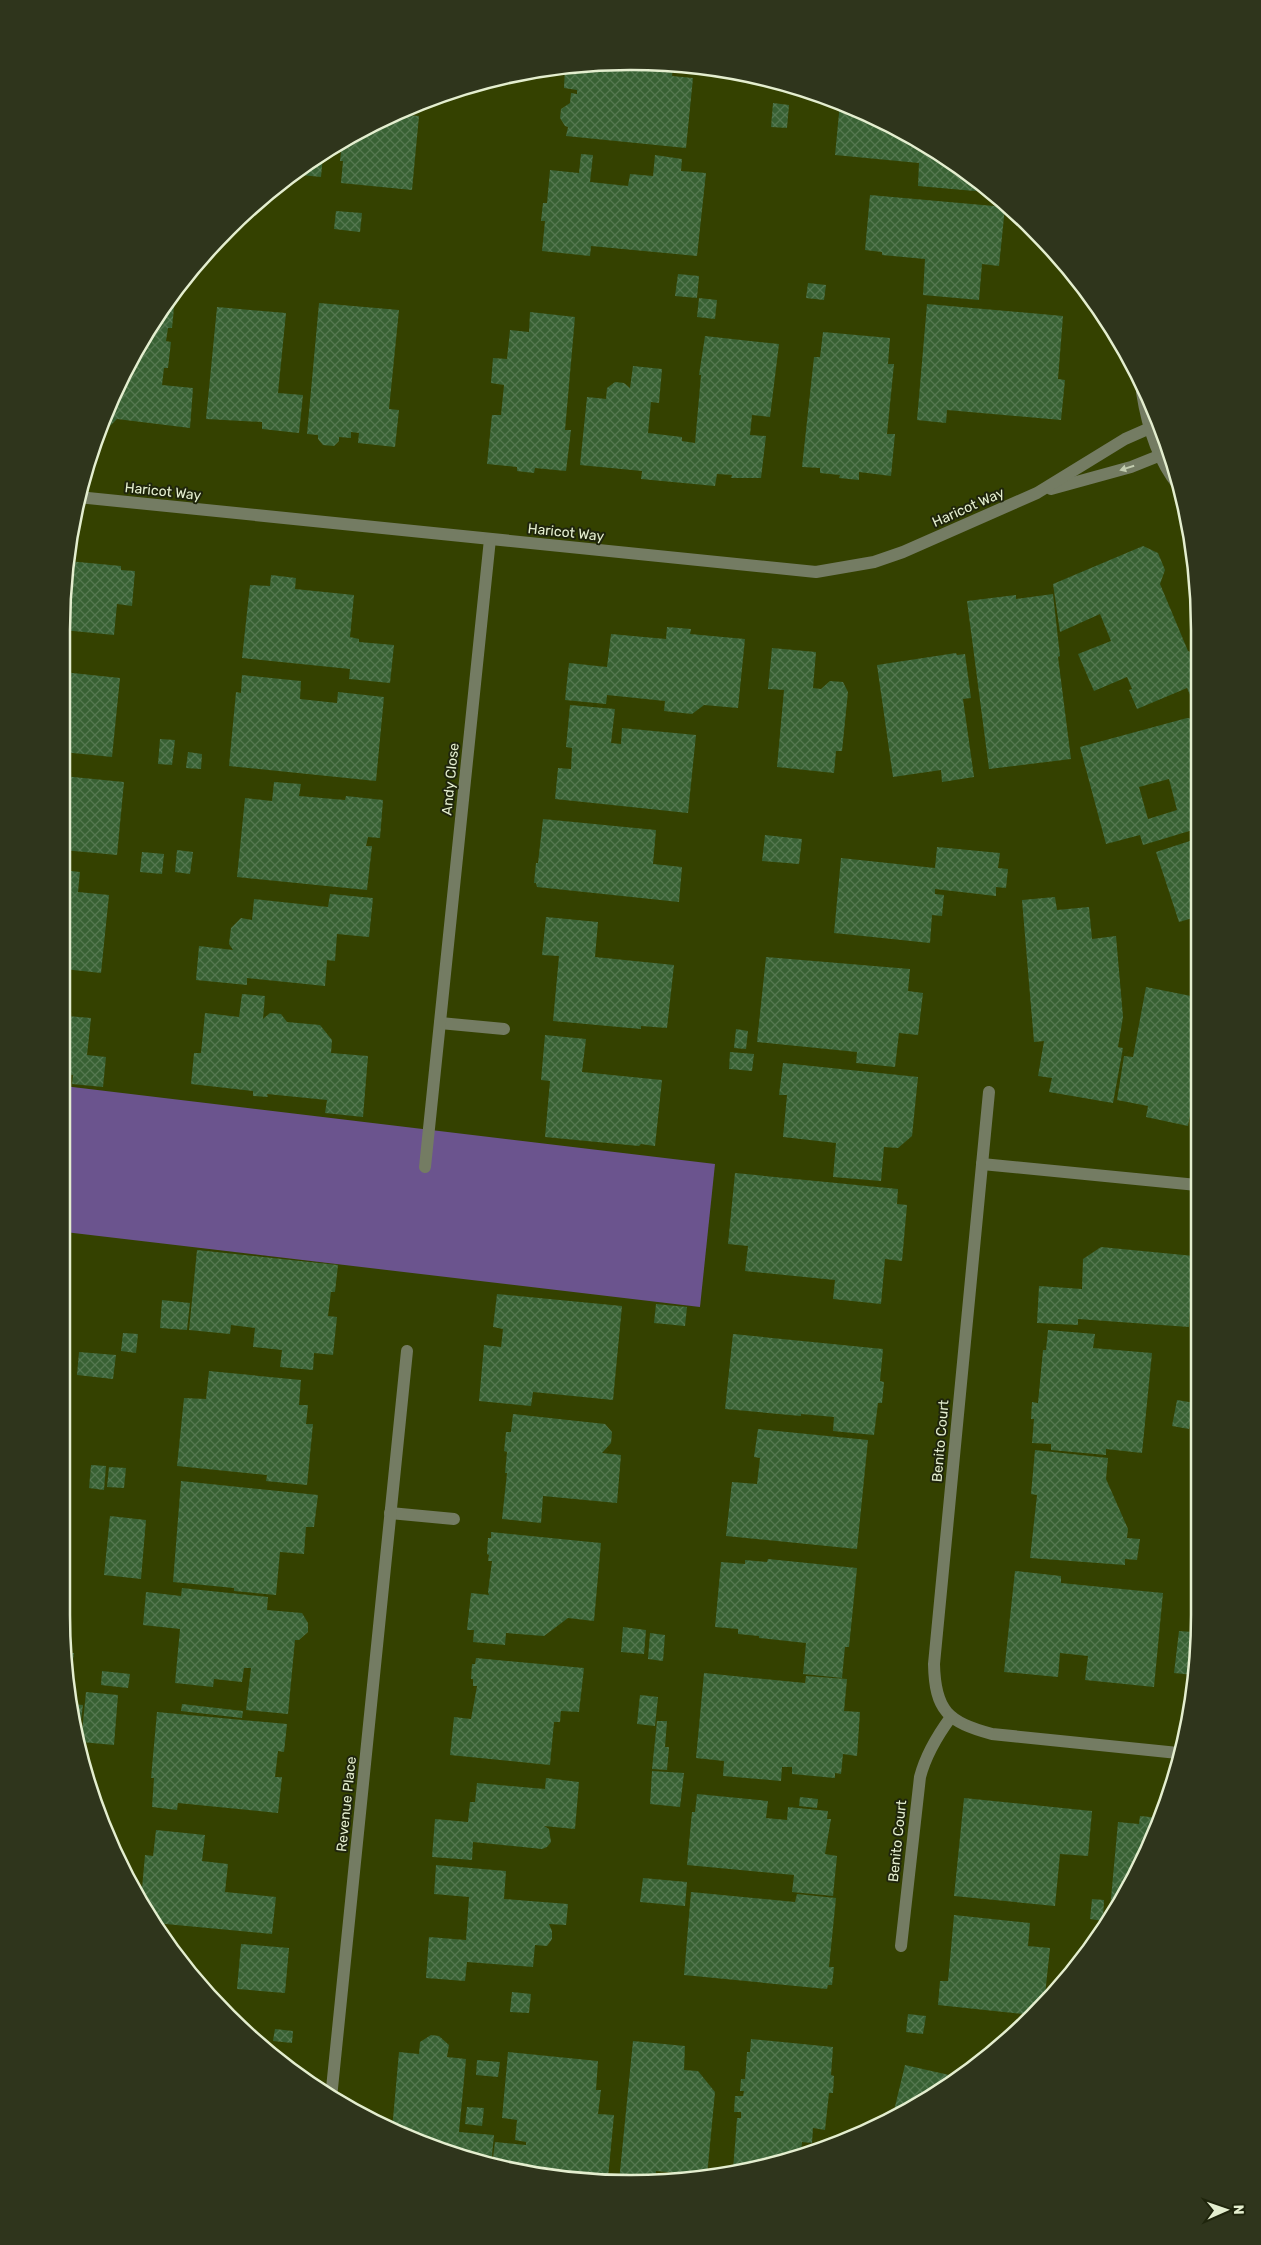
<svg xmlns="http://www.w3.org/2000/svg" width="1261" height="2245" viewBox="0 0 1261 2245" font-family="Rubik,sans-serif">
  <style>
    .green { fill: #6b548e }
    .building { fill: url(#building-cross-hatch); fill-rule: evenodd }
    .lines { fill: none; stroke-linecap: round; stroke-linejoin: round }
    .minor { stroke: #747c63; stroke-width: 12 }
    .oneway { fill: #c2ccaf }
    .labels { text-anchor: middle; stroke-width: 4; stroke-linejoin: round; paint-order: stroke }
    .street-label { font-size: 14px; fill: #e4eecf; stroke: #1f250c }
    .rim { fill: none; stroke: #e4eecf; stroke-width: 2.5 }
  </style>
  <defs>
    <pattern id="building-cross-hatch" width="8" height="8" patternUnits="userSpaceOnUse" patternTransform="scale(1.25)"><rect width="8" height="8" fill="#386133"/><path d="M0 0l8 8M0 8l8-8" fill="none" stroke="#557850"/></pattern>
  </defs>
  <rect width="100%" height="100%" fill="#344100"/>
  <path class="green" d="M64 1086 715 1164 700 1307 65 1232Z"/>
  <g class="building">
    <path d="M594 62 604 63V67L642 71 643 64 673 65 672 76 693 78 686 148 566 136 568 127 565 126 560 118 561 109 570 103 571 93 577 94V90L564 88 565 67Z"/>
    <path d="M773 103 789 105 787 128 771 127Z"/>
    <path d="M840 103 915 138 986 192 918 186 919 163 835 155Z"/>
    <path d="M407 109V115L419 116 412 190 341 183 343 161H340L342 143 379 120Z"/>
    <path d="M581 154 593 155 590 182 628 186 630 174 653 176 655 155 682 159 681 171 706 173 697 256 591 246 590 256 542 251 545 221H541L543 203H547L550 170 579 173Z"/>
    <path d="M323 155 321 177 292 174 309 163Z"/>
    <path d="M870 195 1005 207 999 266 982 264 979 300 923 295 925 259 882 255V252L865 250Z"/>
    <path d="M336 211 362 213 360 232 334 229Z"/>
    <path d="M678 274 699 276 697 298 675 296Z"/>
    <path d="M808 283 826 285 824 300 806 298Z"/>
    <path d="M172 298H175L172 328H168L166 341 171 342 168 368H164L162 385 193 388 190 428 117 419 109 427H104L138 346Z"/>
    <path d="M699 298 717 300 715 319 697 317Z"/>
    <path d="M319 303 399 310 389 409 399 410 395 447 358 443 359 433 351 432V438L339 437V441L334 446 323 445 318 439V435L307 434Z"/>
    <path d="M927 304 1063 316 1058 379 1065 380 1061 420 947 410 946 423 917 420Z"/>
    <path d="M217 307 286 313 278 393 303 395 299 433 262 429V422L206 419Z"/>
    <path d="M530 312 575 317 565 430H571L566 471 535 468 534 473 517 471V467L487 464 492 415H501L504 385 491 383 493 358 507 359 510 330 529 332Z"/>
    <path d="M823 332 890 338 888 364H894L887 434H895L891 476 859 472V480L839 478 840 475 820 473V468L802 467 814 357H820Z"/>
    <path d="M705 336 779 344 770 417 752 415 750 435 766 436 761 478H731L732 475 717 474 715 486 641 479 642 471 580 465 587 397 606 399 607 388 615 382 624 383 630 388 633 366 662 369 659 403 651 402 648 433 682 437V441L695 443 701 375H699Z"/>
    <path d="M1143 546 1158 553 1165 570 1160 584 1188 651 1195 654V695L1191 697 1187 688 1137 709 1129 690 1132 689 1127 677 1094 691 1078 654 1111 641 1100 614 1060 632 1053 584Z"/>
    <path d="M68 561 121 566V570L135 571 132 606 117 604 114 635 63 630 62 594Z"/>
    <path d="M271 575 296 578 295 589 354 595 350 637 359 639V642L394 645 390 683 349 679 350 669 242 658 250 585 270 586Z"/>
    <path d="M1053 594 1060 656 1058 657 1071 759 989 769 967 601 1016 595V599Z"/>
    <path d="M667 627 691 629 690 634 745 639 738 708 704 705 692 714 664 711 665 701 607 695 606 704 565 700 569 663 607 667 611 634 666 639Z"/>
    <path d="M772 648 816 652 813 688 821 689 830 681 843 682 848 692 842 751H836L834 773 777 767 784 690 768 689Z"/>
    <path d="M956 653 957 655 965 654 971 698 963 699 974 777 942 782 941 770 893 777 877 665Z"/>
    <path d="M63 672 120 678 112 757 63 752Z"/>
    <path d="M242 675 301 681 300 699 337 703 338 692 384 697 376 781 229 766 236 692 241 693Z"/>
    <path d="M570 705 615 709 611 743 621 744 622 728 696 735 688 813 555 799 558 768 571 769 572 748 566 747Z"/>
    <path d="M1187 718 1195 719 1196 829 1143 845 1140 835 1106 844 1080 747ZM1169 779 1177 810 1148 819 1139 787Z"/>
    <path d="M160 739 175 740 172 765 158 764Z"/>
    <path d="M188 752 202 754 201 769 186 768Z"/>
    <path d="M63 776 124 782 117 855 63 850Z"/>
    <path d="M274 782 301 784 299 796 345 800 346 796 383 800 380 838 368 837 366 846H372L367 890 237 877 245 798 272 801Z"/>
    <path d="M543 819 656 830 653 864 682 867 679 902 537 887 536 883H534L536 863H538Z"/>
    <path d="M765 835 802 839 799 864 762 861Z"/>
    <path d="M1196 839V917L1179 922 1156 852Z"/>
    <path d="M937 847 1000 853 998 868 1008 869 1006 888 996 887V896L935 889V894L944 895 942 916 932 915 930 943 834 933 841 858 935 868Z"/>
    <path d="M177 850 193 852 190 874 175 872Z"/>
    <path d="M142 852 164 854 162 874 140 872Z"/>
    <path d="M63 870 80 872 78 892 109 895 101 973 64 969Z"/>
    <path d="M330 894 373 898 369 937 337 934 335 961 327 960 325 986 247 978V985L196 980 199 946 233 950 229 944 231 928 241 918 252 920 254 899 328 907Z"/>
    <path d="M1055 897 1057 910 1089 907 1092 939 1116 936 1123 1017 1118 1047 1123 1048 1113 1103 1049 1092 1052 1078 1038 1076 1044 1041 1034 1042 1022 900Z"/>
    <path d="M546 917 598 922 595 957 674 965 667 1028 641 1026V1029L553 1021 559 956 542 955Z"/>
    <path d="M766 957 910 969 908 991 923 993 918 1035 899 1033 895 1067 856 1063 857 1052 757 1042Z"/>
    <path d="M1146 987 1191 996 1190 1006 1196 1007 1197 1080 1188 1126 1146 1117 1148 1106 1117 1100 1124 1056 1133 1057Z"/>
    <path d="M242 994 265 996 263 1019 270 1013 281 1014 287 1022 320 1025 332 1040 331 1053 368 1056 363 1117 325 1113 327 1100 267 1094 268 1097 253 1096V1091L191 1084 194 1053H201L205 1013 239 1017Z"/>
    <path d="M64 1008H68L67 1016 91 1018 87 1055 106 1057 103 1087 72 1084 73 1075 64 1074Z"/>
    <path d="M736 1029 748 1031 746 1049 734 1048Z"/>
    <path d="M545 1035 586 1039 582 1072 662 1080 655 1146 641 1144 639 1146 545 1137 550 1081 541 1080Z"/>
    <path d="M730 1052 754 1054 752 1071 729 1069Z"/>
    <path d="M783 1063 918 1077 912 1136 898 1148 884 1147 881 1181 833 1177 836 1143 783 1137 787 1095H779Z"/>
    <path d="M735 1173 898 1189 897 1204 907 1205 902 1261 885 1259 881 1304 833 1299 835 1280 745 1271 748 1246 728 1244Z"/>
    <path d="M1101 1247 1194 1256 1189 1327 1078 1319V1325L1037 1323 1039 1286 1082 1289 1083 1259Z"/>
    <path d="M197 1250 338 1265 335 1292H331L328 1316 337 1317 333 1355 314 1353 313 1370 280 1367 282 1350 253 1347 255 1328 231 1325 230 1334 189 1330Z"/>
    <path d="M497 1294 622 1306 613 1400 533 1392 531 1406 479 1401 484 1345 501 1347 503 1329 493 1327Z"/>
    <path d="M162 1300 190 1303 187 1330 160 1328Z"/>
    <path d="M656 1304 687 1307 685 1326 654 1323Z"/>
    <path d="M1048 1330 1095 1334 1093 1348 1152 1353 1142 1453 1106 1449V1455L1051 1450V1444L1032 1443 1034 1419H1031L1032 1402 1038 1403 1043 1350H1046Z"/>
    <path d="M123 1333 138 1334 136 1353 121 1351Z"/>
    <path d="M733 1334 883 1349 880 1381 884 1382 882 1403H878L874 1435 833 1431 834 1417 801 1414V1416L725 1409Z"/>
    <path d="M79 1352 116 1355 113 1379 77 1375Z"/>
    <path d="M209 1371 301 1380 299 1405H308L306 1424H313L307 1485 266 1481 267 1475 177 1466 184 1398 206 1399Z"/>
    <path d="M1177 1400 1195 1403 1189 1429 1172 1426Z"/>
    <path d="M513 1414 605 1424 612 1432 611 1443 602 1453 621 1455 617 1503 543 1496 541 1523 502 1519 507 1473H505L507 1452 504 1451 506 1432H511Z"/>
    <path d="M758 1429 868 1440 857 1549 726 1536 732 1482 757 1484 760 1458 754 1457Z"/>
    <path d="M1035 1450 1108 1458 1106 1479 1128 1529 1127 1538 1140 1539 1137 1560 1125 1559V1565L1030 1558 1037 1495 1031 1494Z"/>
    <path d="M91 1465 106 1466 104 1490 89 1488Z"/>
    <path d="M109 1467 126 1468 124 1488 107 1487Z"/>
    <path d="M181 1481 318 1495 314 1527H306L304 1554 280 1552 276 1595 234 1591V1588L173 1582Z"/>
    <path d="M110 1516 146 1520 141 1579 104 1575Z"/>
    <path d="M491 1532 601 1543 594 1621 568 1618 544 1636 506 1633 505 1645 473 1642 474 1630H467L471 1593 489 1595 488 1592 492 1561H488L489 1555 487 1554 488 1538H491Z"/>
    <path d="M768 1559 857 1568 849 1647H845L842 1678 803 1674 806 1643 759 1638V1636L738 1634V1629L715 1627 721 1562 745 1564V1560L767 1562Z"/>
    <path d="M1197 1562H1198V1580H1195Z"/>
    <path d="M1015 1571 1061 1576V1583L1163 1593 1154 1687 1085 1680 1088 1656 1060 1653 1058 1677 1004 1672Z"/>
    <path d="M182 1588 268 1597 267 1610 302 1613 308 1623V1632L299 1640H295L288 1714 246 1710 251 1668H244L242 1682 214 1679 213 1687 175 1683 180 1629 143 1625 146 1592 181 1596Z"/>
    <path d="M1197 1598 1199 1651 1194 1675 1174 1673 1179 1631 1193 1632Z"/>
    <path d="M623 1627 646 1630 644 1654 621 1652Z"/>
    <path d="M650 1633 665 1635 663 1661 648 1659Z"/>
    <path d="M66 1653H74L69 1690 66 1689Z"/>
    <path d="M476 1658 584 1668 579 1712 561 1711 560 1722H554L550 1765 450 1755 454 1717 471 1719 477 1686H473V1679H471L472 1664H475Z"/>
    <path d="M102 1671 130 1674 128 1688 101 1685Z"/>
    <path d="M704 1673 805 1683 806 1676 847 1679 844 1711 860 1712 857 1756 843 1754 841 1774 835 1773V1778L792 1774V1767H782L781 1781 723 1776 724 1761 696 1758Z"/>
    <path d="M86 1692 118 1695 114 1745 81 1742Z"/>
    <path d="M67 1693H72L71 1704 83 1705 81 1721 73 1720Z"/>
    <path d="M640 1695 658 1697 655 1726 637 1724Z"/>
    <path d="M182 1704 243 1711 242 1718 181 1711Z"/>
    <path d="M157 1712 287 1724 284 1752 278 1751 275 1777H282L278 1813 178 1803 177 1810 152 1807 154 1778H151Z"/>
    <path d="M657 1721H667L665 1747H669L667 1770 652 1769Z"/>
    <path d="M652 1771 684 1773 680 1807 650 1804Z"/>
    <path d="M546 1778 579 1782 575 1829 544 1826 549 1829 551 1842 547 1847 542 1849 473 1842 472 1860 432 1857 435 1819 468 1822 470 1802H475L477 1783 545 1789Z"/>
    <path d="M697 1794 768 1801 766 1818 787 1820 788 1807 828 1811 827 1819H831L825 1854 837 1856 833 1896 792 1892 794 1875 687 1865 692 1812H695Z"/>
    <path d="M800 1797 818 1799 817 1808 799 1806Z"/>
    <path d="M964 1798 1092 1811 1088 1856 1060 1854 1055 1906 954 1896Z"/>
    <path d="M1140 1816 1160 1818 1123 1899 1109 1920 1118 1822 1139 1824Z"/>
    <path d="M156 1830 205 1835 202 1861 228 1864 225 1892 276 1897 272 1934 155 1923 141 1900 145 1855 153 1856Z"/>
    <path d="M436 1865 506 1871 504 1899 568 1904 566 1925 549 1924 552 1931V1939L547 1946 535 1945 533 1967 467 1962 465 1981 426 1978 429 1937 466 1940 469 1897 434 1894Z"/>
    <path d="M643 1878 687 1882 685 1906 640 1902Z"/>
    <path d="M691 1892 795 1902 797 1894 836 1898 829 1967H834L832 1985H828L827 1989 684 1975Z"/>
    <path d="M1092 1899 1104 1900 1103 1921 1090 1919Z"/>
    <path d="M954 1915 1030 1923 1028 1946 1050 1948 1044 2004 1033 2015 938 2005 940 1981H948Z"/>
    <path d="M241 1944 289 1948 285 1993 237 1989Z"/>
    <path d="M512 1992 531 1994 529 2013 510 2012Z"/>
    <path d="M908 2014 926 2016 923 2034 906 2032Z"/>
    <path d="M275 2029 293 2031 292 2043 273 2041Z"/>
    <path d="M431 2035 439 2036 449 2045 447 2057 466 2059 459 2132 494 2135 491 2166 392 2130 399 2052 419 2054 420 2042Z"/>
    <path d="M751 2039 833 2047 831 2075 834 2076 833 2093H829L825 2130 813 2128 812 2143 802 2142 801 2153 804 2154 736 2174V2171L733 2170 737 2118H741V2112H734L735 2096H743L744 2091H740L741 2079H745L747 2052H750Z"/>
    <path d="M633 2041 685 2046 684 2070 698 2071 715 2092 707 2176 656 2171 655 2182 619 2181Z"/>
    <path d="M508 2052 598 2061 596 2090H601L598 2114 614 2115 608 2178 578 2176 577 2180 556 2179 492 2166 495 2142 526 2145V2142L515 2140 517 2120 502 2118Z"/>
    <path d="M477 2060 500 2062 498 2077 476 2075Z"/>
    <path d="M905 2065 958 2077 915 2107 892 2119Z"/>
    <path d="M467 2107 484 2108 482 2126 465 2124Z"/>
  </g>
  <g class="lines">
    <g class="minor">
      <path d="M1142 392C1147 424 1158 460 1178 485"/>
      <path d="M1051 489 1131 467 1161 455 1169 446"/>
      <path d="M78 497 816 572 874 562 903 552 1037 493 1125 439 1150 428 1160 429"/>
      <path d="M440 1023 504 1029"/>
      <path d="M989 1092 934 1664C935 1711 948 1722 992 1734L1178 1753"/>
      <path d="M982 1164 1197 1185"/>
      <path d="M425 1167 490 539"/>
      <path d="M390 1513 454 1519"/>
      <path d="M901 1946 920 1777C926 1754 937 1736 951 1717"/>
      <path d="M331 2098 407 1351"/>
    </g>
  </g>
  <defs><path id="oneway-solid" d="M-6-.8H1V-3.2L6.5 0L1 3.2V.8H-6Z" transform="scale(1.25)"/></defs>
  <use class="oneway" href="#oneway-solid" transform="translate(1127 468) rotate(163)"/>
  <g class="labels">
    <g class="street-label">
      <text transform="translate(163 491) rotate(6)" y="5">Haricot Way</text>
      <text transform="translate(968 507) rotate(-24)" y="5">Haricot Way</text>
      <text transform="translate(566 532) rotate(6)" y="5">Haricot Way</text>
      <text transform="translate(450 779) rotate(-84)" y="5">Andy Close</text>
      <text transform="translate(940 1441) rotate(-85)" y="5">Benito Court</text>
      <text transform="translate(346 1804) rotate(-84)" y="5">Revenue Place</text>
      <text transform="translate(897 1841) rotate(-84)" y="5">Benito Court</text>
    </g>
  </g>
  <path d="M0 0H1261V2245H0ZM630 70H631A560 560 0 0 1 1191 630V1615A560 560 0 0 1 631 2175H630A560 560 0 0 1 70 1615V630A560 560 0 0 1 630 70Z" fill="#2f351c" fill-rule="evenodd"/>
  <path class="rim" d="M630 70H631A560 560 0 0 1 1191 630V1615A560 560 0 0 1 631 2175H630A560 560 0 0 1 70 1615V630A560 560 0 0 1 630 70Z"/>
  <g transform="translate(1226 2210) rotate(88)" stroke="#1f250c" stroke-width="4" paint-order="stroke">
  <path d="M0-4L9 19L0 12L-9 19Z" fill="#e4eecf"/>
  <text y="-8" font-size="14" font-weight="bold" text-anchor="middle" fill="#e4eecf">N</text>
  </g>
</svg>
